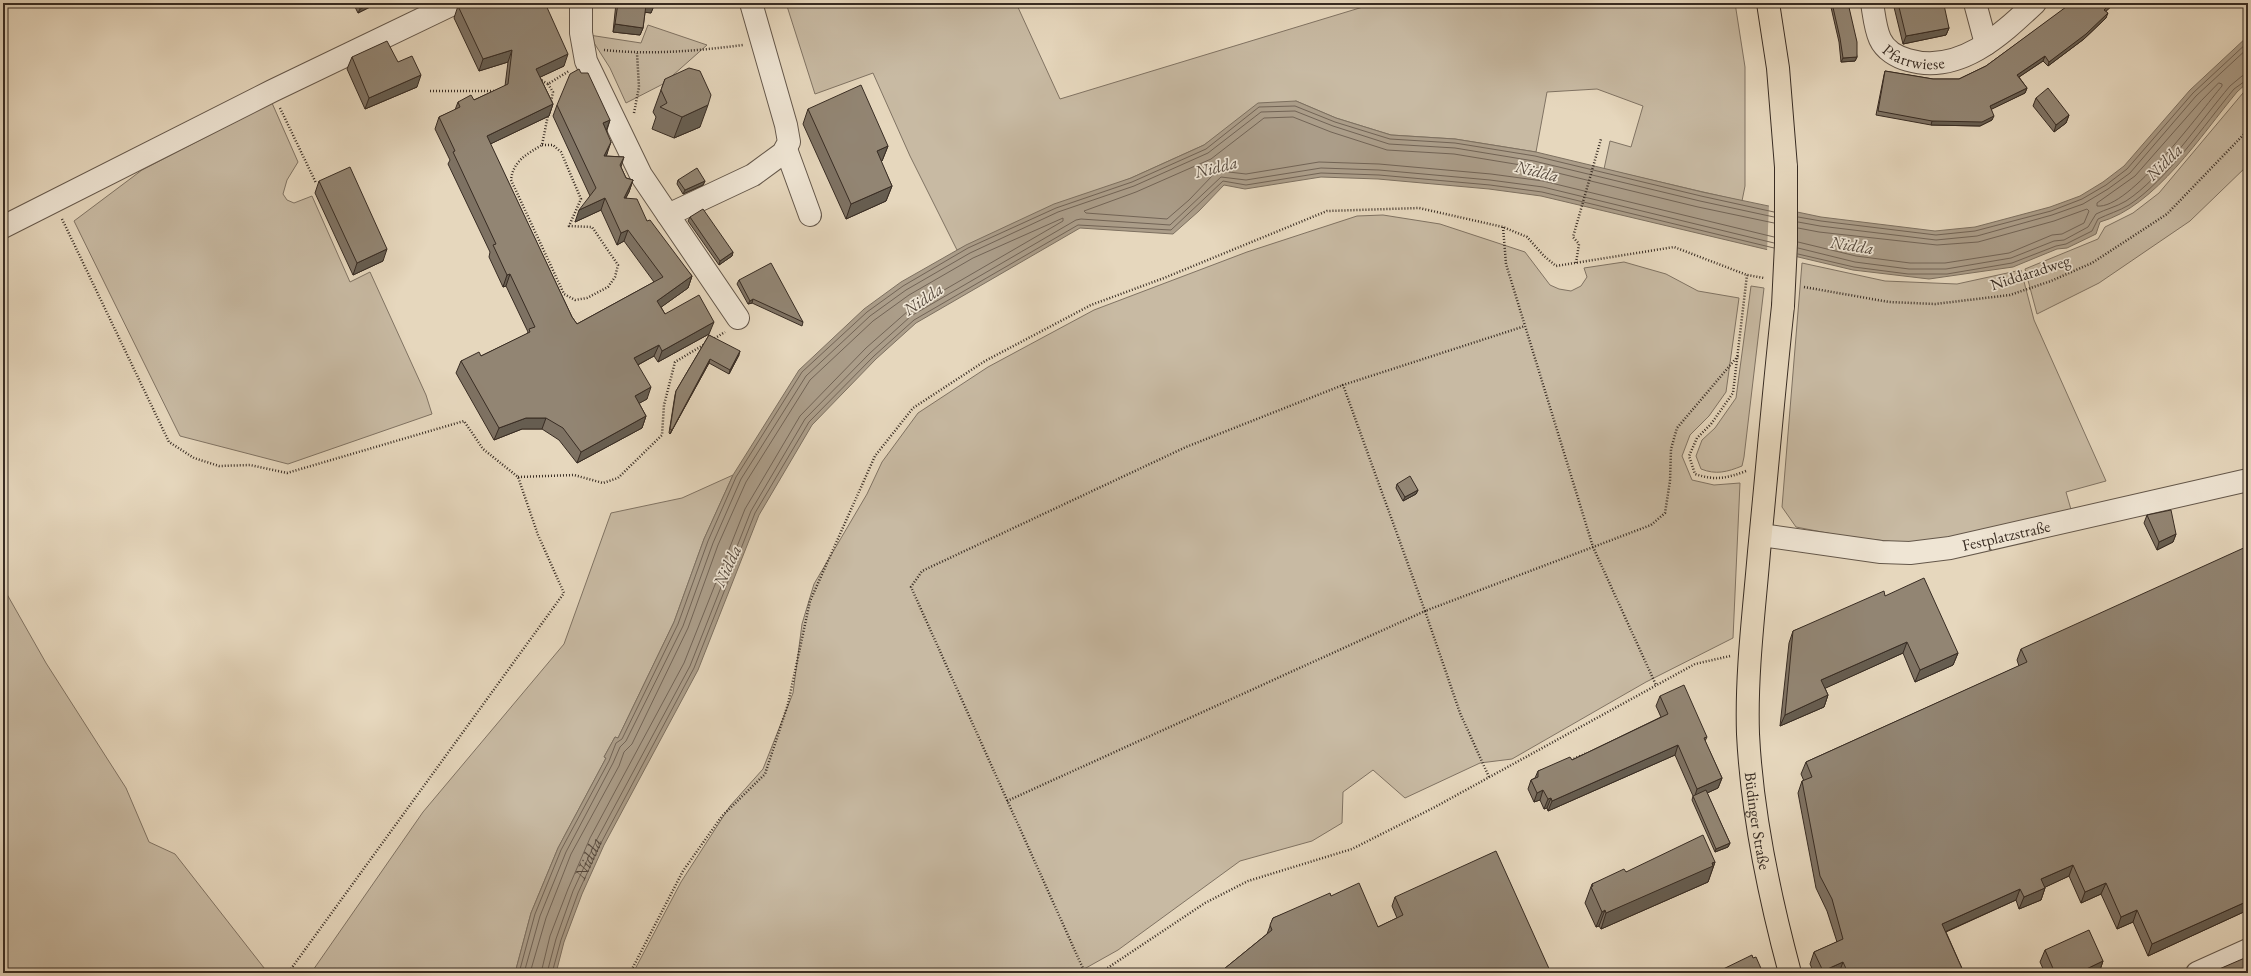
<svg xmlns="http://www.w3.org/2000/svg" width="2251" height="976" viewBox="0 0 2251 976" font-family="'EB Garamond',serif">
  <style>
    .green { fill: #c8baa3; stroke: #807363 }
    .water { fill: #ab9d89; stroke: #7d7060 }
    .pier { fill: #e6d7bd }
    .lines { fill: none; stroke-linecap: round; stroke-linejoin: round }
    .shore { stroke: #726456; stroke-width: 1 }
    .minor-casing { stroke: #64574a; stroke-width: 24 }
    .major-casing { stroke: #382c23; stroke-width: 24 }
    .path { stroke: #382c23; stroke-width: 2.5; stroke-dasharray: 1 2; stroke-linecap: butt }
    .minor { stroke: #efe5d4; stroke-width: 22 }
    .major { stroke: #e6d7bd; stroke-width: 22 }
    .major-bridge-casing { stroke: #382c23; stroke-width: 24; stroke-linecap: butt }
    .major-bridge { stroke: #e6d7bd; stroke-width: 22 }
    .wall { fill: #7e7263; stroke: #382c23 }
    .shaded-wall { fill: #665d50; stroke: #382c23 }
    .building { fill: #928573; stroke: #382c23 }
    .labels { text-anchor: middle; stroke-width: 3.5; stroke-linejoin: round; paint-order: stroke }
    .street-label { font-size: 16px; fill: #382c23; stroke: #efe5d4 }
    .water-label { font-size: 17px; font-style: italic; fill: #55483c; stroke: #efe5d4 }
  </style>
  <rect width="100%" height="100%" fill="#e6d7bd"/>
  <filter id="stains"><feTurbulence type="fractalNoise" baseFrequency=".005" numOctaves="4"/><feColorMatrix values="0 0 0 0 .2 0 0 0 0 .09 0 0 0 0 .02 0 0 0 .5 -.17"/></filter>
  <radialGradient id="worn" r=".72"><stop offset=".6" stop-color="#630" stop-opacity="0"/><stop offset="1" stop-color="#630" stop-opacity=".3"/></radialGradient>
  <g class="green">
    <path d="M786 3H1016L1060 99 1376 3H1735L1745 67V186L1742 201 1604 169 1610 141 1631 147 1643 106 1597 89 1547 92 1536 152 1455 139 1391 135 1336 118 1296 101 1230 127 1204 145 1131 178 957 250 910 156 873 73 815 94Z"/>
    <path d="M648 25 707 45 663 84 626 103 610 68 589 35 641 43Z"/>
    <path d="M2248 87V165L2190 221 2099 283 2037 314 2025 269 2098 239 2105 227 2133 213 2159 193Z"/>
    <path d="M272 103 298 162 287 180 283 194 287 200 294 203 312 196 350 282 370 272 426 395 432 414 288 464 180 436 74 221 142 170Z"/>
    <path d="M1383 215 1440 224 1525 252 1550 285 1559 289 1571 291 1581 286 1587 277 1584 268 1624 262 1666 274 1698 291 1739 298 1726 392 1709 416 1690 435 1682 456 1692 480 1714 485 1740 483 1733 638 1646 682 1512 759 1480 763 1405 798 1373 770 1343 792 1342 823 1312 841 1240 861 1118 950 1077 973H633L681 882 730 806 763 769 793 693 802 624 814 584 867 494 882 462 918 413 988 367 1094 310 1247 252 1357 216Z"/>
    <path d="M1802 263 1885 281 1957 284 2021 270 2034 320 2106 481 2066 492 2072 513 1925 545 1848 537 1796 527 1782 507Z"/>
    <path d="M1751 286 1764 288 1744 457 1742 466C1727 472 1716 475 1701 469L1696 456 1702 440 1715 428 1736 398Z"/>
    <path d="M733 475 704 539 674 622 618 738 615 737 604 757 606 758 558 848 531 913 515 973H311L423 812 564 644 611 513 682 498Z"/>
    <path d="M4 589 46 663 126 788 149 842 175 854 268 973H3Z"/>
  </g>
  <path class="water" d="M2248 36V82L2237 92C2202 134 2155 207 2100 222L2096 234 2067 248 2057 249 2013 267 1929 279 1853 270 1541 196 1489 189 1378 179 1321 177 1245 189 1224 185 1199 211 1173 234 1080 228 916 323 876 359 812 425 759 515 698 670 604 845 582 894 564 942 556 973H515L531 913 558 848 606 758 604 757 615 737 618 738 674 622 704 539 733 475 799 370 864 309 901 282 966 245 1054 204 1131 178 1204 145 1258 103 1296 101 1336 118 1391 135 1455 139 1536 152 1702 192 1821 217 1935 231 1975 227 2050 207 2080 196 2103 182 2124 166 2190 90Z"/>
  <path class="pier" d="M1769 204 1798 211 1797 260 1767 253Z"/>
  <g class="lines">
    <g class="shore">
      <path d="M2219 83 2222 84V86C2201 111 2129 210 2097 206V203L2135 176 2201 101Z"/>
      <path d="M1798 217 1821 221 1936 235 1975 231 2051 211 2082 199 2106 185 2127 169 2193 93 2248 42"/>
      <path d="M1798 222 1820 226 1936 240 1977 236 2052 215 2083 204 2108 189 2130 173 2196 96 2248 48"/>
      <path d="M1774 223 1698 207 1533 167 1454 154 1387 150 1331 132 1293 117 1264 118 1211 159 1136 192 1084 211 1086 213 1167 219 1189 200 1213 175 1220 171 1246 174 1319 162 1379 164 1491 174 1543 181 1774 237"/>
      <path d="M1798 228 1819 232 1937 245 1978 242 2054 221 2087 209 2089 211 2084 223 2062 234 2052 235 2009 253 1945 263H1910L1856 256 1798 242"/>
      <path d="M1798 248 1855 262 1909 269H1946L2011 258 2054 241 2064 240 2088 227 2096 214C2106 209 2116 207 2126 201 2163 177 2201 120 2230 86L2242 76 2248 74"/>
      <path d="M1798 254 1854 267 1908 274H1947L2012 263 2056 246 2066 244 2092 231 2098 219C2108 214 2119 211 2129 205 2166 181 2205 124 2234 89L2248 79"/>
      <path d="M519 973 535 914 561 850 609 761 616 743 622 739 678 624 708 541 736 477 802 372 867 312 903 286 968 248 1056 208 1132 182 1206 149 1259 107 1295 106 1335 122 1390 139 1455 143 1535 156 1701 196 1774 212"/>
      <path d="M524 973 540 916 566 852 613 763 620 747 626 741 683 626 713 543 741 479 806 376 870 316 906 290 970 253 1058 212 1134 186 1208 153 1261 112 1295 111 1333 126 1389 144 1455 148 1534 161 1700 201 1774 217"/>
      <path d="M530 973 546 918 571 854 619 766 624 752 632 744 688 628 718 545 746 482 810 380 873 321 909 295 973 258 1063 218V221L908 311 866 348 800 416 745 509 684 663 590 838 568 889 550 936 541 973"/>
      <path id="s1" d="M547 973 556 939 573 891 596 841 690 666 751 511 805 419 870 353 911 316 1076 220 1081 219 1170 225 1221 177 1246 180 1321 168 1379 170 1490 180 1543 187 1774 243"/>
      <path d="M552 973 561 940 578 893 601 843 694 668 755 513 809 422 874 356 914 320 1078 225 1171 230 1223 181 1246 185 1321 173 1379 175 1490 185 1542 192 1774 248"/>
    </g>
    <defs>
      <g id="minor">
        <path d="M581 3V33L586 61 641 175 668 215 753 175 783 153 789 142 786 125 751 3"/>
        <path id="s2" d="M1872 3C1874 14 1875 28 1880 39 1885 50 1897 57 1908 60 1959 75 2001 35 2035 3"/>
        <path d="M1975 3 1986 44"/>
        <path d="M786 149 810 215"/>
        <path d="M668 215 738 318"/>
        <path d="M3 227 272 91 455 3"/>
        <path id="s3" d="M1761 535 1881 552 1910 553 1950 548 2248 480"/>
        <path d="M2197 973 2248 950"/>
      </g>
      <g id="major">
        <path d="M1768 3 1778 68 1786 167"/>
        <path id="s4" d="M1783 306C1774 388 1767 470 1759 552 1754 612 1746 673 1748 734 1752 815 1769 895 1790 973"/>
      </g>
    </defs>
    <use href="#minor" class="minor-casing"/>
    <use href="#major" class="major-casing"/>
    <g class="path">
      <path d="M604 50C651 55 696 51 743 45"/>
      <path d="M539 79 548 84 569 71"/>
      <path d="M548 84 553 92 551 102"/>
      <path d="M430 91H496"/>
      <path d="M280 108 316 183"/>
      <path d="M634 113 639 87 637 53"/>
      <path d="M542 145H553L561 152 581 199 569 226 592 227 618 265 615 277 608 287 587 298 575 300 564 294 511 180C513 161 527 154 542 145L548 115"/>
      <path d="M62 219 169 442 194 458 219 466 250 465 287 473 464 421 483 449 518 477 538 535 564 593 288 973"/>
      <path d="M1503 227 1506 264 1593 547 1656 685"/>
      <path d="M1576 263 1579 244 1573 237 1601 139"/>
      <path d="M1804 287 1889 302 1935 304 2010 295 2051 281 2092 263 2167 214 2248 130"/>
      <path d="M712 340 725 332"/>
      <path d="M1746 471C1728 478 1715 481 1695 474L1689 456 1697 438 1711 424 1733 393 1747 275"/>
      <path d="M518 477 574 475 603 483 618 478 662 435 664 405 675 362 705 344"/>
      <path d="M1571 760 1587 753"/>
      <path d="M1489 777 1460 713 1425 611 1651 525 1665 513 1670 481 1671 449 1677 428 1738 356"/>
      <path d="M1007 801 1425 611 1343 385 1525 326"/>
      <path d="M630 973 683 871 722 816 765 774 788 704 810 601 875 456 913 408 985 361 1091 305 1164 278 1327 211 1419 208 1503 227 1527 237 1544 256 1556 266 1674 247 1747 275 1764 278"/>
      <path d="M1085 973 911 587 922 571 1186 447 1343 385"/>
      <path d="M1100 973 1205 903 1248 881 1352 849 1435 807 1695 664 1730 656"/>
    </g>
    <use href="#minor" class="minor"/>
    <use href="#major" class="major"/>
    <defs>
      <path id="major-bridge" d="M1783 306 1786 244V167"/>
    </defs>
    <use href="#major-bridge" class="major-bridge-casing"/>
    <use href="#major-bridge" class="major-bridge"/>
  </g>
  <g class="wall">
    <path d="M353 3H378L358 13Z"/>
    <path d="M616 3H654L651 13 645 12 643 28 640 35 613 32Z"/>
    <path d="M1830 3H1848L1857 57 1855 61 1841 62 1839 42Z"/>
    <path d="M1893 3H1939L1940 6 1949 28 1946 35 1903 44Z"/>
    <path d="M2064 3H2115L2106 11V18L2084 39 2048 66 2043 61 2019 77 2027 88 2025 93 1991 109 1992 120 1980 126 1931 125 1876 115 1884 75 1885 71 1933 79H1959L1986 66 2067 7Z"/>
    <path d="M458 6 564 66 540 77 553 104 549 116 490 144 572 317 577 324 654 282 624 241 617 245 601 210 575 222 590 196 553 116 557 105 610 120 607 130V154L606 156 624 157 621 167 626 178 633 180 629 192 626 198 647 221 692 276 688 288 661 307 665 314 709 334 658 362 654 356 638 365 647 399 639 403 646 416 642 428 577 463 559 440 542 429H522L494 440 456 373 461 361 481 356 527 334 528 332 506 286 503 287 489 257 490 252 448 164 450 160 435 129 439 117 455 110 458 102 474 100 505 86 508 62 479 71 454 18Z"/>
    <path d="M352 57 417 87 365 109 347 69Z"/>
    <path d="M665 79 700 127 674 138 652 129 656 117 653 112Z"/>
    <path d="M2036 98 2069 115 2066 123 2054 132 2033 106Z"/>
    <path d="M808 109 888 146 882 161 881 162 892 186 886 201 846 219 803 124Z"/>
    <path d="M678 180 705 181 703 185 683 194 677 184Z"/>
    <path d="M319 181 383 261 353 275 315 193Z"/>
    <path d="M690 217 733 252 732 256 719 265 688 221Z"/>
    <path d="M739 280 803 322 802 326 752 303 748 304 737 284Z"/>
    <path d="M709 335 739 355 729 374 709 363 670 434 669 433 675 395 676 391Z"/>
    <path d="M1397 484 1418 490 1416 494 1403 501 1396 488Z"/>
    <path d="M2147 515 2176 534 2173 542 2157 550 2144 523Z"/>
    <path d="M1885 596 1958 653 1953 665 1915 682 1903 653 1825 688 1828 695 1824 707 1780 726 1789 643 1793 631Z"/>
    <path d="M2021 649 2248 910 2148 956 2133 922 2117 929 2101 894 2081 903 2069 876 2045 887V888L2041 900 2019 909 2016 900 1946 932 1964 973H1814L1810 964 1814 952 1837 942 1827 911 1816 888 1798 793 1802 781H1804L1801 774 1806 762 2019 666 2017 660Z"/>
    <path d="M1660 696 1707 737 1705 741 1722 778 1718 788 1707 793 1730 843 1728 847 1715 852 1692 800 1693 796 1675 755 1548 811 1547 808 1544 809 1540 800 1534 802 1528 789 1531 780 1535 778 1538 771 1572 760 1661 717 1656 706Z"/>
    <path d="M1715 862 1708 882 1601 929 1599 926 1596 927 1585 903 1592 884 1626 872Z"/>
    <path d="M1331 896 1378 927 1397 918 1392 906 1395 897 1551 973H1223L1224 969 1267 934 1273 918Z"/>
    <path d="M2045 950 2103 961 2099 973H2045L2040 962Z"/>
  </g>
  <g class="shaded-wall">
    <path d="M372 3H378L358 13 360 9Z"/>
    <path d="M2111 3H2115L2103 14 2104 10Z"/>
    <path d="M646 5 654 6 651 13 643 12Z"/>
    <path d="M2108 13 2106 18 2084 39 2048 66 2049 62Z"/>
    <path d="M615 24 643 28 640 35 613 32Z"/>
    <path d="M1949 28 1946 35 1903 44 1906 36Z"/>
    <path d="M512 50 508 62 479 71 483 59Z"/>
    <path d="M568 54 564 66 532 81 536 69Z"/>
    <path d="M2045 56 2043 61 2016 79 2017 75Z"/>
    <path d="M1857 57 1855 61 1841 62 1843 58Z"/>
    <path d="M421 75 417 87 365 109 369 98Z"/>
    <path d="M2027 88 2025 93 1988 111 1990 106Z"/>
    <path d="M553 104 549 116 482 148 487 136Z"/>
    <path d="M708 105 700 127 674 138 682 117Z"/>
    <path d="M2069 115 2066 123 2054 132 2056 125Z"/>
    <path d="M1994 116 1992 120 1980 126 1931 125 1932 121Z"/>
    <path d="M610 120 606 131 603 123Z"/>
    <path d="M611 142 607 154 600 167 604 156Z"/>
    <path d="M888 146 882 161 871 166 877 151Z"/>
    <path d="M633 180 629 192 619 209 624 198Z"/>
    <path d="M705 181 703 185 683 194 685 190Z"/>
    <path d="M892 186 886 201 846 219 851 204Z"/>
    <path d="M605 198 601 210 575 222 579 210Z"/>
    <path d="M628 230 624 241 617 245 621 233Z"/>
    <path d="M387 249 383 261 353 275 357 263Z"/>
    <path d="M733 252 732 256 719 265 720 261Z"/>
    <path d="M510 274 506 286 503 287 507 275Z"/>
    <path d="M692 276 688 288 653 313 657 301Z"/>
    <path d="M753 299 752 303 748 304 750 301Z"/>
    <path d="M714 322 709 334 658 362 662 351Z"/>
    <path d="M659 345 654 356 630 369 634 358Z"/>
    <path d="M740 351 739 355 729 374 730 370Z"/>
    <path d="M710 359 709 363 670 434 672 430Z"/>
    <path d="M651 387 647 399 631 408 635 396Z"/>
    <path d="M646 416 642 428 577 463 581 452Z"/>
    <path d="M526 418H546L542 429H522L494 440 499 428Z"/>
    <path d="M1418 490 1416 494 1403 501 1405 497Z"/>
    <path d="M2176 534 2173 542 2157 550 2159 542Z"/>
    <path d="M1907 642 1903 653 1817 692 1821 680Z"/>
    <path d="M1958 653 1953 665 1915 682 1920 670Z"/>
    <path d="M1828 695 1824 707 1780 726 1785 715Z"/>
    <path d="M1678 745 1675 755 1548 811 1552 801Z"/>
    <path d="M1722 778 1718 788 1694 799 1697 789Z"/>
    <path d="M1543 790 1540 800 1534 802 1537 793Z"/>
    <path d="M1551 798 1547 808 1544 809 1548 799Z"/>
    <path d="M1730 843 1728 847 1715 852 1716 849Z"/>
    <path d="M1715 862 1708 882 1601 929 1606 913Z"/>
    <path d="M2073 865 2069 876 2037 891 2041 879Z"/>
    <path d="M2106 883 2101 894 2081 903 2085 892Z"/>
    <path d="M2045 888 2041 900 2019 909 2024 897Z"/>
    <path d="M2020 889 2016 900 1938 935 1942 924Z"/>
    <path d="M2248 901V910L2148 956 2152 944Z"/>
    <path d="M1605 910 1599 926 1596 927 1602 912Z"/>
    <path d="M2137 910 2133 922 2117 929 2121 917Z"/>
    <path d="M2103 961 2099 973H2078Z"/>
    <path d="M1843 962 1839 973H1822L1823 971Z"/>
  </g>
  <g class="building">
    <path d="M357 3H372L360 9Z"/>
    <path d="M465 3H545L568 54 536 69 553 104 487 136 572 317 577 324 663 277 628 230 621 233 605 198 579 210 596 188 557 105 570 74 579 69 581 73H588L610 120 603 123 611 142 604 156 624 157 620 165 626 178 633 180 624 198 637 199 647 221 650 220 692 276 657 301 665 314 699 295 714 322 662 351 659 345 634 358 651 387 635 396 646 416 581 452 563 428 546 418H526L499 428 461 361 479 352 481 356 530 332 529 329 535 327 510 274 507 275 493 245 496 244 453 152 455 151 439 117 460 107 458 102 471 95 474 100 508 84 512 50 483 59 458 6Z"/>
    <path d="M618 3H654V6L646 5 643 28 615 24Z"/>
    <path d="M1832 3H1848L1857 42V57L1843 58 1840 38Z"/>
    <path d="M1898 3H1939L1940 6 1944 5 1949 28 1906 36Z"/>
    <path d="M2069 3H2111L2104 10 2108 13 2086 34 2049 62 2045 56 2017 75 2027 88 1990 106 1994 116 1982 122 1932 121 1878 111 1885 71 1933 79H1959L1986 66 2070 4Z"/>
    <path d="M387 41 398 62 412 56 421 75 369 98 352 57Z"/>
    <path d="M689 68 700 71 711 95 708 105 682 117 660 107 667 103 661 90 665 79Z"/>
    <path d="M861 85 888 146 877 151 892 186 851 204 808 109Z"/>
    <path d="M2048 88 2069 115 2056 125 2036 98Z"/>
    <path d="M350 167 387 249 357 263 319 181Z"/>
    <path d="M697 168 705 181 685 190 678 180Z"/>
    <path d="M703 209 733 252 720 261 690 217Z"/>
    <path d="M771 263 803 322 753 299 750 301 739 280Z"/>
    <path d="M709 335 740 351 730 370 710 359 672 430 670 429 676 391Z"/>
    <path d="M1410 476 1418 490 1405 497 1397 484Z"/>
    <path d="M2171 510 2176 534 2159 542 2147 515Z"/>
    <path d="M2248 546V901L2152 944 2137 910 2121 917 2106 883 2085 892 2073 865 2041 879 2045 888 2024 897 2020 889 1942 924 1964 973H1848L1843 962 1823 971 1814 952 1843 939 1832 899 1820 876 1802 781 1812 777 1806 762 2027 662 2021 649Z"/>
    <path d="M1924 578 1958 653 1920 670 1907 642 1821 680 1828 695 1785 715 1793 631 1884 591 1885 596Z"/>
    <path d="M1684 685 1707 737 1704 738 1722 778 1697 789 1678 745 1552 801 1551 798 1548 799 1543 790 1537 793 1531 780 1538 777V771L1570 757 1572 760 1668 714 1660 696Z"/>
    <path d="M1706 790 1730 843 1716 849 1693 796Z"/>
    <path d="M1703 835 1715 862 1712 863 1713 866 1606 913 1605 910 1602 912 1591 887 1593 886 1592 884 1624 869 1626 872Z"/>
    <path d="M1496 851 1551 973H1226L1224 969 1272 930 1270 925 1273 918 1330 893 1331 896 1359 883 1378 927 1403 915 1395 897Z"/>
    <path d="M2089 930 2103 961 2078 973H2055L2045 950Z"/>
    <path d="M1752 955 1753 958 1756 957 1763 973H1715Z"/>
    <path d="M2247 957 2248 960V973H2210Z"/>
    <path d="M2007 970 2008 973H2000Z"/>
  </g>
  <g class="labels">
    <g class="street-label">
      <text dy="6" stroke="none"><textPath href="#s2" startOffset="78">Pfarrwiese</textPath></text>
      <text transform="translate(2030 272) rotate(-18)" y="6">Niddaradweg</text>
      <text dy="6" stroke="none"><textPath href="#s3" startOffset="248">Festplatzstraße</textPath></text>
      <text dy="6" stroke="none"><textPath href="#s4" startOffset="517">Büdinger Straße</textPath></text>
    </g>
    <g class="water-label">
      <text transform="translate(2164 162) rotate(-45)" y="6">Nidda</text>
      <text transform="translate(1216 167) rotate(-14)" y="6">Nidda</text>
      <text transform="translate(1537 171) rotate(14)" y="6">Nidda</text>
      <text transform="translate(1852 245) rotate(9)" y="6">Nidda</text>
      <text transform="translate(923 299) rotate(-34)" y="6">Nidda</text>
      <text transform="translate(727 566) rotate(-65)" y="6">Nidda</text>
      <text dy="6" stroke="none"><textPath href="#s1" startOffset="122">Nidda</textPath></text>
    </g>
  </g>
  <rect width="2251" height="976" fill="none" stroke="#e6d7bd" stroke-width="16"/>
  <rect x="4" y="4" width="2243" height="968" fill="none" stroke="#382c23" stroke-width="2"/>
  <rect x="8" y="8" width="2235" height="960" fill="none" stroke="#382c23"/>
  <rect width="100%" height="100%" filter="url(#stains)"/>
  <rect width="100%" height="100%" fill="url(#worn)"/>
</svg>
